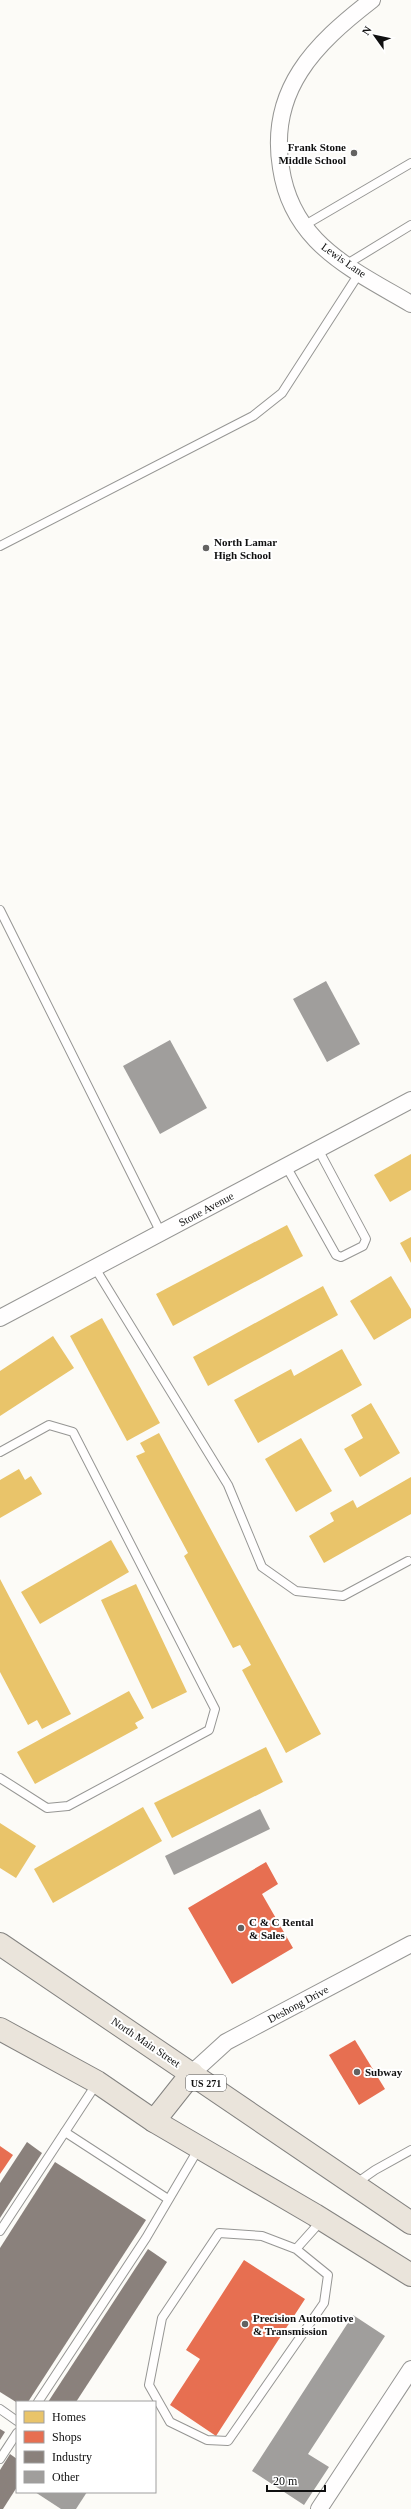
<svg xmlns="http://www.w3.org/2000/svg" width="411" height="2509" viewBox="0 0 411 2509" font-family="'Times New Roman',serif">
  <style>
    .homes { fill: #e9c46a }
    .shops { fill: #e76f51 }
    .industry { fill: #8a817c }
    .building { fill: #a09e9c }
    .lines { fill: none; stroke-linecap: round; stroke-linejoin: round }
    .service-casing { stroke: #969694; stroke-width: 10 }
    .minor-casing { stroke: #969694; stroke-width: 18 }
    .trunk-casing { stroke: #848381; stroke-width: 24 }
    .service { stroke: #fffefe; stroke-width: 8 }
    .minor { stroke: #fffefe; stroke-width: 16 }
    .trunk { stroke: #eae4db; stroke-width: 22 }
    .poi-dot { fill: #636261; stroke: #fff; stroke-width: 1.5 }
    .labels { text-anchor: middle; stroke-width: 4; stroke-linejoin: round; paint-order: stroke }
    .shield { fill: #fff; stroke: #585858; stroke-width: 1 }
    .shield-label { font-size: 10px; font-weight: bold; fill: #101010 }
    .poi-label { font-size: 11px; font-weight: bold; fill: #101010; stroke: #fff; text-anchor: start }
    .street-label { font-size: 11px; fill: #101010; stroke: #fff }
  </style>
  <rect width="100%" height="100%" fill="#fcfbf7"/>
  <g class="homes">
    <path d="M411 1154V1190L390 1202 374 1175Z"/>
    <path d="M287 1225 303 1256 173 1326 156 1294Z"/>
    <path d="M411 1237V1263L400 1243Z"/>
    <path d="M391 1276 411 1309V1318L374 1340 350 1301Z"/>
    <path d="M323 1286 338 1315 208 1386 193 1357Z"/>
    <path d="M102 1318 160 1423 127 1441 70 1336Z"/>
    <path d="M53 1336 74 1368 0 1416V1371Z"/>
    <path d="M342 1349 362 1385 258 1443 234 1400 291 1369 294 1376Z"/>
    <path d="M371 1403 400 1453 360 1477 344 1449 363 1438 351 1415Z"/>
    <path d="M159 1433 321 1734 286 1753 242 1670 251 1665 240 1645 233 1648 184 1556 188 1553 136 1456 145 1452 140 1443Z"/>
    <path d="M301 1438 332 1491 296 1512 265 1459Z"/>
    <path d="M19 1469 25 1480 31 1476 42 1494 0 1518V1480Z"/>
    <path d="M411 1477V1514L324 1563 309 1536 334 1521 330 1513 353 1500 357 1508Z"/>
    <path d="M111 1540 129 1572 40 1624 21 1592Z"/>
    <path d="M0 1579 71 1714 42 1729 37 1720 28 1725 0 1672Z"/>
    <path d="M136 1584 187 1692 152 1709 101 1600Z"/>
    <path d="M129 1691 144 1718 135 1723 138 1728 35 1784 17 1752Z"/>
    <path d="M266 1747 283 1782 172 1838 154 1803Z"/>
    <path d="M143 1807 162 1841 53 1903 34 1869Z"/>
    <path d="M0 1823 36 1846 16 1878 0 1868Z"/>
  </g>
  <g class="shops">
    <path d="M266 1862 278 1884 262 1894 293 1948 232 1984 188 1908Z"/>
    <path d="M355 2040 385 2089 359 2105 329 2055Z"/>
    <path d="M0 2146 13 2155 0 2174Z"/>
    <path d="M244 2260 305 2299 216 2436 170 2405 200 2359 186 2350Z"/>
  </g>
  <g class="industry">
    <path d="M27 2142 42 2153 0 2218V2183Z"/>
    <path d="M55 2162 146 2220 28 2402H16L0 2392V2248Z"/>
    <path d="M148 2249 167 2262 76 2402H48Z"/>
    <path d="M0 2429 5 2432 0 2440Z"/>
    <path d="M10 2454 17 2459V2487L3 2509H0V2470Z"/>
  </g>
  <g class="building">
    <path d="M326 981 360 1044 327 1062 293 999Z"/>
    <path d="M170 1040 207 1108 160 1134 123 1066Z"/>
    <path d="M260 1809 270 1829 174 1875 165 1856Z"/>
    <path d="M353 2315 385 2336 308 2454 329 2467 304 2505 252 2471Z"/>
    <path d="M35 2492H87L76 2509H61Z"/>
  </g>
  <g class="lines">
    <defs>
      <g id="service">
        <path d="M305 225 411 163"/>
        <path d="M347 264 411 225"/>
        <path d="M0 546 253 416 282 393 360 272"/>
        <path d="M0 910 161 1233"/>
        <path d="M286 1166 336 1255 341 1257 363 1246 366 1239 318 1149"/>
        <path d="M95 1268 228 1485 262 1567 296 1591 343 1596 408 1561"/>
        <path d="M0 1452 49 1425 73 1432 215 1709 209 1730 68 1806 47 1808 0 1778"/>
        <path d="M65 2132 168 2199"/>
        <path d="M355 2184 375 2170 411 2150"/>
        <path d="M0 2231 97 2083"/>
        <path d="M296 2249 328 2275 324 2303 228 2441 207 2440 170 2422 149 2385 162 2318 219 2233 262 2236 296 2249 322 2220"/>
        <path d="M38 2402 146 2238 199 2148"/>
        <path d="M0 2409 17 2421"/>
        <path d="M0 2459 17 2433"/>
      </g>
      <g id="minor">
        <path d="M372 0C315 44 268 90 281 168 285 195 296 219 316 240 342 267 379 285 411 304"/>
        <path d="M0 1318 411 1100"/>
        <path d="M192 2073 226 2042 411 1944"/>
        <path d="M319 2509 411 2369"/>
      </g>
      <g id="trunk">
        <path d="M0 1944 411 2223"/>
        <path d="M0 2029 97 2082 154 2121 315 2215 411 2275"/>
        <path d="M154 2121 192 2073"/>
      </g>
    </defs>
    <use href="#service" class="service-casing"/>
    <use href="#minor" class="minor-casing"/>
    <use href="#trunk" class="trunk-casing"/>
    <use href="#service" class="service"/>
    <use href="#minor" class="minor"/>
    <use href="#trunk" class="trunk"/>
  </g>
  <g class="poi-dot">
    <circle cx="354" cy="153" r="4"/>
    <circle cx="206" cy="548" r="4"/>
    <circle cx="241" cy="1928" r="4"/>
    <circle cx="357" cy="2072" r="4"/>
    <circle cx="245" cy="2324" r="4"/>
  </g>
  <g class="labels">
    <rect class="shield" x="186" y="2075" width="40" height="16" rx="3"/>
    <g class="shield-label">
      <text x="206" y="2087">US 271</text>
    </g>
    <g class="poi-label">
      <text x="346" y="151" text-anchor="end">Frank Stone<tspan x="346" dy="13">Middle School</tspan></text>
      <text x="214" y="546">North Lamar<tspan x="214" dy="13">High School</tspan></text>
      <text x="249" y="1926">C &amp; C Rental<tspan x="249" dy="13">&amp; Sales</tspan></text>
      <text x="365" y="2076">Subway</text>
      <text x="253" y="2322">Precision Automotive<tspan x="253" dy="13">&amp; Transmission</tspan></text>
    </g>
    <g class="street-label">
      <text transform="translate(344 260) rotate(35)" y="4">Lewis Lane</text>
      <text transform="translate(206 1209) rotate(-28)" y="4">Stone Avenue</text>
      <text transform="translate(298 2004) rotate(-28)" y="4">Deshong Drive</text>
      <text transform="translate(146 2042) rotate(34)" y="4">North Main Street</text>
    </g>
  </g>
  <rect x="16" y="2401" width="140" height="92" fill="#ffffff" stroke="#9f9f9f"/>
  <rect x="24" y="2411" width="20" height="12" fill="#e9c46a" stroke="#9f9f9f"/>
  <text x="52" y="2421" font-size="12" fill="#101010">Homes</text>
  <rect x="24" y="2431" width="20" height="12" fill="#e76f51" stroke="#9f9f9f"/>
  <text x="52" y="2441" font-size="12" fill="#101010">Shops</text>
  <rect x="24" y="2451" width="20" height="12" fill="#8a817c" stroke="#9f9f9f"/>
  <text x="52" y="2461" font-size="12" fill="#101010">Industry</text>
  <rect x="24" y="2471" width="20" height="12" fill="#a09e9c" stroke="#9f9f9f"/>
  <text x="52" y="2481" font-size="12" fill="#101010">Other</text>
  <g transform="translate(375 36) rotate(303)" stroke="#ffffff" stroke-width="3" paint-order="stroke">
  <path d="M0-3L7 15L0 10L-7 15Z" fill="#101010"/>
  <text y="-6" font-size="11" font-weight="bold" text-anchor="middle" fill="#101010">N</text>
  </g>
  <path d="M267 2485v6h58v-6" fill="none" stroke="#101010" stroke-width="2"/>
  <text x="273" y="2485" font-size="12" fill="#101010" stroke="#ffffff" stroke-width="3" paint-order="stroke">20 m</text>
</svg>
